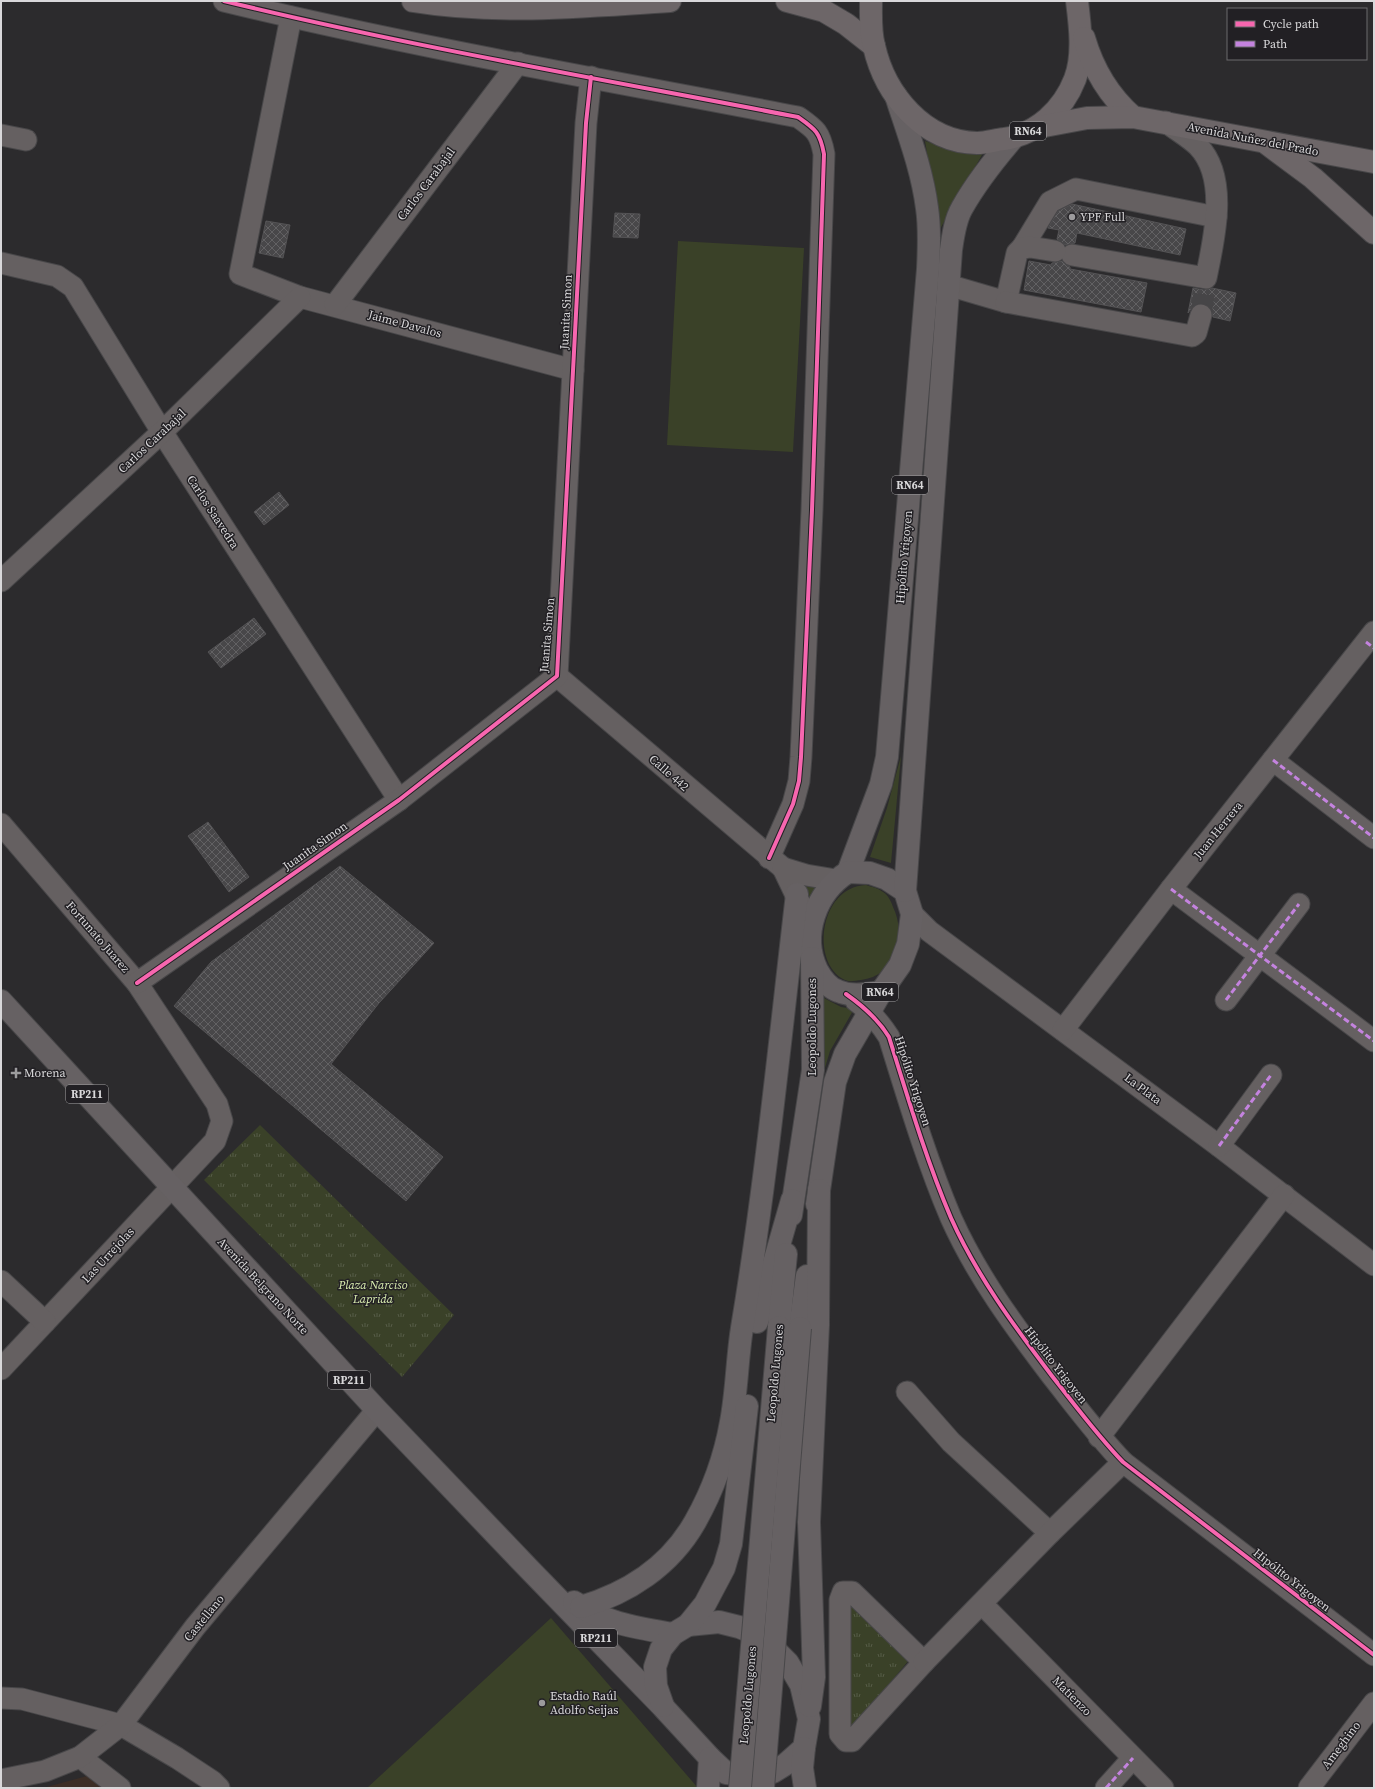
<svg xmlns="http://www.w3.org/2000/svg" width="1375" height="1789" viewBox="0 0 1375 1789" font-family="'Source Serif 4',serif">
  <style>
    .education { fill: #3c2e26 }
    .grass { fill: #3a4128 }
    .park { fill: url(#park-tufts) }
    .building { fill: url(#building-cross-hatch); stroke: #545355 }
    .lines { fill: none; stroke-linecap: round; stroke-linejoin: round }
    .minor-tunnel { stroke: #464547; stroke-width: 21; stroke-dasharray: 21 10; stroke-linecap: butt }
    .minor-casing { stroke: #484749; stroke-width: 23 }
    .major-casing { stroke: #484749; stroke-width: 24 }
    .highway-casing { stroke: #484749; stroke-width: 24 }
    .minor { stroke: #656061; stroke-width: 21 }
    .major { stroke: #666163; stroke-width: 22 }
    .highway { stroke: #6d6668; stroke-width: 22 }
    .major-bridge-casing { stroke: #484749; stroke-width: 24; stroke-linecap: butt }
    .major-bridge { stroke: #666163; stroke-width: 22 }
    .quiet { stroke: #c483df; stroke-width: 3; stroke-dasharray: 6 3; stroke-linecap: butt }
    .cycleway-casing { stroke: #222024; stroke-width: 6 }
    .cycleway { stroke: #f766af; stroke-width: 4 }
    .poi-dot { fill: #9c9b9d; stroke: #222024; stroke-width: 1.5 }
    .labels { text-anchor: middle; stroke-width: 3; stroke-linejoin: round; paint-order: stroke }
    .shield { fill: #222024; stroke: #a2a1a3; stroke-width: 1 }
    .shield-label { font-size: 11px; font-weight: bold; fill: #d9d8da }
    .street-label { font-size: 12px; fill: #d9d8da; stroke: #222024 }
    .poi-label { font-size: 12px; fill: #d9d8da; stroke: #222024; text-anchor: start }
    .park-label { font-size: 12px; font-style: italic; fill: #daeeb0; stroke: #222024 }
  </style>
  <defs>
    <pattern id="park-tufts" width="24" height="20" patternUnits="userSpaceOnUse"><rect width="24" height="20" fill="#3a4128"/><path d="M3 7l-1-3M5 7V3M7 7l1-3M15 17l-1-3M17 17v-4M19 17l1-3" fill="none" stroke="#565c47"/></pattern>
    <pattern id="building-cross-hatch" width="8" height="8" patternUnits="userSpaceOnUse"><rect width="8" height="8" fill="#484749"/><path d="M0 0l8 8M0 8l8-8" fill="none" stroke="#626163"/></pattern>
  </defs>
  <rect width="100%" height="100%" fill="#2c2b2d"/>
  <path class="education" d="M87 1776 102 1788H43Z"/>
  <g class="grass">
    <path d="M925 141 953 150 983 153 940 229Z"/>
    <path d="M678 241 804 248 793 452 667 445Z"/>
    <path d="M901 756 891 863 870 857 887 808Z"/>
    <path d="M791 875 818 887 810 905Z"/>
    <path d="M866 885C872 887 878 888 883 892 888 895 891 901 893 907 907 936 896 976 861 980 857 980 852 982 848 981 810 969 817 887 866 885Z"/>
    <path d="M822 997 841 1007 854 1009 830 1051 821 1081Z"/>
    <path d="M551 1618 698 1788H367Z"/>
  </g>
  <g class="park">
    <path d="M260 1125 454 1315 402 1377 204 1180Z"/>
    <path d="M855 1604 909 1660 850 1731 849 1606Z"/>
  </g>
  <g class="building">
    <path d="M1072 204 1186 229 1180 255 1077 233 1075 243 1065 245 1057 239 1059 230 1048 228 1058 211Z"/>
    <path d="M615 213 640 214 638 238 613 237Z"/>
    <path d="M266 221 290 225 283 258 259 253Z"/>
    <path d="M1029 261 1051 265 1052 263 1062 261 1070 267V269L1147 283 1141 312 1024 290Z"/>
    <path d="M1193 288 1204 290 1212 288 1236 293 1230 321 1213 317 1210 307 1204 303H1198L1193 306 1188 313Z"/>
    <path d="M279 492 289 505 264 525 254 512Z"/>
    <path d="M254 618 266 634 221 668 208 652Z"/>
    <path d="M208 822 249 877 229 892 188 836Z"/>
    <path d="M340 866 434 943 379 1003 331 1064 443 1157 406 1201 174 1006 211 962Z"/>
  </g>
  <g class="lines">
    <path class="minor-tunnel" d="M1201 315 1205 287"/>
    <defs>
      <g id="minor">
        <path d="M224 1C413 47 606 80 798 117 815 129 820 132 824 154L812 510 801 757 799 781 793 804 769 858"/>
        <path d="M291 17 240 274 300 297 573 370"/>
        <path d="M1 135 26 140"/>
        <path d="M1022 248 1050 202 1076 189 1216 217"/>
        <path d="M1072 255 1206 278C1214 239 1229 178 1198 146 1189 137 1176 130 1166 122"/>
        <path d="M1 263 57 276 73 287 162 432 399 800"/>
        <path d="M948 285 1006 302 1017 253 1022 248 1030 247 1055 251"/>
        <path d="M1006 302 1192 336 1196 333 1201 315"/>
        <path d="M335 305 518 63"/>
        <path d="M1 581 162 432 300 297"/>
        <path d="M557 676 783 868"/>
        <path d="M1273 760 1374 838"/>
        <path d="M1 824 137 983 217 1104 222 1121 215 1141 1 1369"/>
        <path d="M1171 889 1374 1041"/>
        <path d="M803 910 783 868 806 875 836 880"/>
        <path d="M912 914 929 931 1219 1146 1374 1265"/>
        <path d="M137 983 399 800 557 676 586 123 591 77"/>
        <path d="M1226 1000 1299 904"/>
        <path d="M856 1001C870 1011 880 1023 889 1037 908 1098 926 1159 951 1218 977 1276 1014 1326 1052 1376 1075 1405 1097 1435 1123 1462L1374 1655"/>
        <path d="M1063 1030 1171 889 1374 632"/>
        <path d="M1219 1146 1271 1075"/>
        <path d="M1 1281 45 1322"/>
        <path d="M907 1392 951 1442 1050 1533"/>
        <path d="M1099 1437 1284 1195"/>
        <path d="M843 1592H852L924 1662 852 1741H846L840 1734V1600Z"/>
        <path d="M982 1604 1163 1788"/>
        <path d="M924 1662 1050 1533 1123 1462"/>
        <path d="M1 1698 22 1699 121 1725 177 1758 212 1781 219 1788"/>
        <path d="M80 1757 120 1788"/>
        <path d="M1 1780 45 1771 80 1757 121 1725 195 1627 377 1410"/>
        <path d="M1106 1788 1133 1758"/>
        <path d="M1309 1788 1374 1703"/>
      </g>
      <g id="major">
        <path d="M848 872 881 784 887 757 928 269C929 248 930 228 927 208 922 169 908 133 896 96"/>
        <path d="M848 872 870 873 887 879 905 891 912 914 908 944 900 965 881 992C866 994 852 997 838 991 829 988 822 979 817 970 800 935 816 892 848 872Z"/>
        <path d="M905 891 951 250C953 236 955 220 962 208 976 183 995 159 1014 137"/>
        <path d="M1 1001 377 1410 529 1569 663 1707 710 1758 726 1773 746 1775H762L773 1772 786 1764 804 1748 809 1719 801 1685 788 1663 761 1636 739 1627 719 1622 688 1625"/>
        <path d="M817 1204 835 1082 845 1054 881 992"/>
        <path d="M791 1215 813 1070 812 958"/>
        <path d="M757 1322 792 1200"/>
        <path d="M779 1327 786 1254"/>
        <path d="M800 1328 807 1276"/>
        <path d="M574 1602C603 1623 638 1628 673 1634"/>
        <path d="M581 1607C628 1593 670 1566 695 1522 712 1492 725 1456 731 1422 737 1391 737 1359 742 1328 766 1184 780 1039 797 894"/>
        <path d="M663 1706 656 1686 655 1667 661 1649 673 1634 688 1625 705 1604 724 1568 731 1544 747 1406"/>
        <path d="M810 1706 814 1677 809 1522 818 1325 819 1190"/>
        <path d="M804 1748 802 1768 805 1788"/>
        <path d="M708 1788 710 1758"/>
      </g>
      <g id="highway">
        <path d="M413 1C498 15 584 6 670 1"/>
        <path d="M787 1 824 11 846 24 874 46"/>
        <path d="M871 1C871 16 870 32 874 46 885 95 924 142 977 143 986 143 995 140 1004 139 1037 134 1063 110 1075 79 1084 56 1080 25 1077 1"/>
        <path d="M1084 38C1093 69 1108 95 1133 117"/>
        <path d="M1039 127 1087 118 1133 117 1374 162"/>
        <path d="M1266 143 1313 178 1374 233"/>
      </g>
    </defs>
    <use href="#minor" class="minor-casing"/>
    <use href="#major" class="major-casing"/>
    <use href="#highway" class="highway-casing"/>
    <use href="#minor" class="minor"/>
    <use href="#major" class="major"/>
    <use href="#highway" class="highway"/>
    <defs>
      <g id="major-bridge">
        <path d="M740 1788 779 1327"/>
        <path d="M763 1788 800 1328"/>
      </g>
    </defs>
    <use href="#major-bridge" class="major-bridge-casing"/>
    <use href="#major-bridge" class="major-bridge"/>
    <g class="quiet">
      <path d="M1366 642 1374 648"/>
      <path d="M1273 760 1374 838"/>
      <path d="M1171 889 1374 1041"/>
      <path d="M1226 1000 1299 904"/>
      <path d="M1219 1146 1271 1075"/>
      <path d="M1106 1788 1133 1758"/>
    </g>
    <defs>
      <g id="cycleway">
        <path d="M224 1C413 47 606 80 798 117 815 129 820 132 824 154L812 510 801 757 799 781 793 804 769 858"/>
        <path d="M137 983 399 800 557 676 586 123 591 77"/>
        <path d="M846 994C863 1006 878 1019 889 1037 908 1098 926 1159 951 1218 977 1276 1014 1326 1052 1376 1075 1405 1097 1435 1123 1462L1374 1655"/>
      </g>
    </defs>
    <use href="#cycleway" class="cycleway-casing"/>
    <use href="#cycleway" class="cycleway"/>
  </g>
  <g class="poi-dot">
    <circle cx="1072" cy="217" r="4"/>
    <path d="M14 1067h4v4h4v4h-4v4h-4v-4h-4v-4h4z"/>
    <circle cx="542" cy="1703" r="4"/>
  </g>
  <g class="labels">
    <g class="shield">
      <rect x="1010" y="122" width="36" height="18" rx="3"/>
      <rect x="892" y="476" width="36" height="18" rx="3"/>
      <rect x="862" y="983" width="36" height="18" rx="3"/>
      <rect x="66" y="1085" width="42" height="18" rx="3"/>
      <rect x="328" y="1371" width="42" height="18" rx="3"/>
      <rect x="575" y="1629" width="42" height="18" rx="3"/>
    </g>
    <g class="shield-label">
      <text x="1028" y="135">RN64</text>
      <text x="910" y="489">RN64</text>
      <text x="880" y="996">RN64</text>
      <text x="87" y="1098">RP211</text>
      <text x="349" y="1384">RP211</text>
      <text x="596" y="1642">RP211</text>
    </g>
    <g class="street-label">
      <text transform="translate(1253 139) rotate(11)" y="4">Avenida Nuñez del Prado</text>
      <text transform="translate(426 184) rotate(-53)" y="4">Carlos Carabajal</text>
      <text transform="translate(566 312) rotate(-87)" y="4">Juanita Simon</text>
      <text transform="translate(405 324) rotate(15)" y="4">Jaime Davalos</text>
      <text transform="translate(152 441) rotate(-43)" y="4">Carlos Carabajal</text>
      <text transform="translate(213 512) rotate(57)" y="4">Carlos Saavedra</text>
      <text transform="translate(904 557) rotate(-85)" y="4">Hipólito Yrigoyen</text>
      <text transform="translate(547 635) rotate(-85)" y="4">Juanita Simon</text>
      <text transform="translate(669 773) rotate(41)" y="4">Calle 442</text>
      <text transform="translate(1218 830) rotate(-51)" y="4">Juan Herrera</text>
      <text transform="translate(315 846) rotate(-35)" y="4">Juanita Simon</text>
      <text transform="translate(98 937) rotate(49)" y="4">Fortunato Juarez</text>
      <text transform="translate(812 1027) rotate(-90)" y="4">Leopoldo Lugones</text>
      <text transform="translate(913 1081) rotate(72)" y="4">Hipólito Yrigoyen</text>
      <text transform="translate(1143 1089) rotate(37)" y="4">La Plata</text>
      <text transform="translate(108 1255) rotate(-47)" y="4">Las Urrejolas</text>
      <text transform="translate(263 1286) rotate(47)" y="4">Avenida Belgrano Norte</text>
      <text transform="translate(1056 1365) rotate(52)" y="4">Hipólito Yrigoyen</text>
      <text transform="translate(775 1373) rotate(-85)" y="4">Leopoldo Lugones</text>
      <text transform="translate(1292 1580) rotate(38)" y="4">Hipólito Yrigoyen</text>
      <text transform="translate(204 1618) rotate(-51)" y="4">Castellano</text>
      <text transform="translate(748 1695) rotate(-85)" y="4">Leopoldo Lugones</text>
      <text transform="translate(1072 1696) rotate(45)" y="4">Matienzo</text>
      <text transform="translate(1341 1745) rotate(-53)" y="4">Ameghino</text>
    </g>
    <g class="poi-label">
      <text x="1080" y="221">YPF Full</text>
      <text x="24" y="1077">Morena</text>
      <text x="550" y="1700">Estadio Raúl<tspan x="550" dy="14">Adolfo Seijas</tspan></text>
    </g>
    <g class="park-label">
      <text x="373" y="1289">Plaza Narciso<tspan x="373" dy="14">Laprida</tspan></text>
    </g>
  </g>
  <rect width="1375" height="1789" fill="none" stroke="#d9d8da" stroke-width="4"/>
  <rect x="1227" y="8" width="140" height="52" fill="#222024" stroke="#6b6a6d"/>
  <rect x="1235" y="21" width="20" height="6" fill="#f766af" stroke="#6b6a6d"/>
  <text x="1263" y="28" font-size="12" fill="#d9d8da">Cycle path</text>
  <rect x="1235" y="41" width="20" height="6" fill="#c483df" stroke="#6b6a6d"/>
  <text x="1263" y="48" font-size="12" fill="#d9d8da">Path</text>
</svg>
